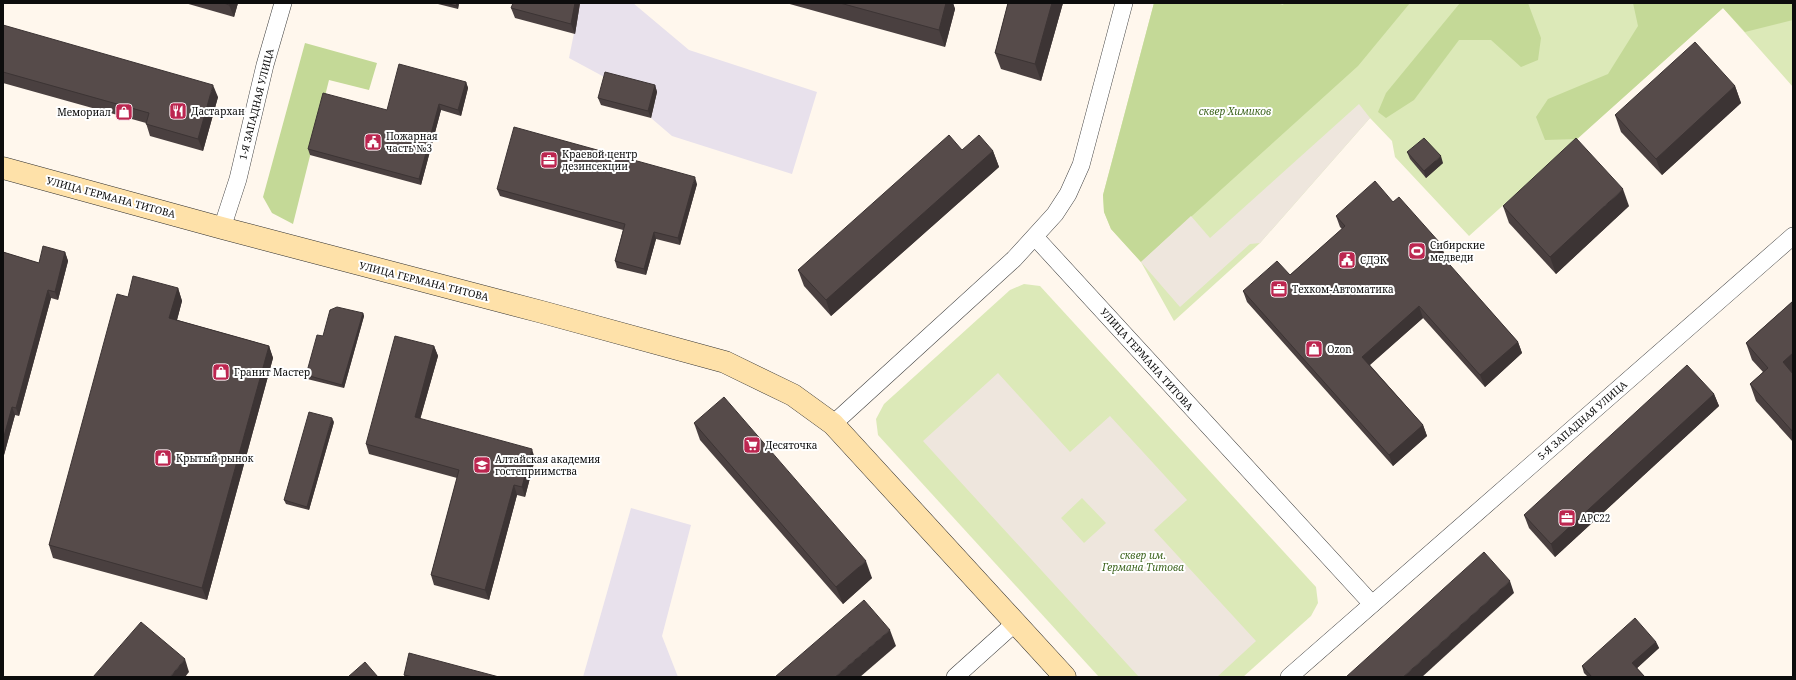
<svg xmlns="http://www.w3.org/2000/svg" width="1796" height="680" viewBox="0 0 1796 680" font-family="'Noto Serif',serif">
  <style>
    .industrial { fill: #e8e1ec }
    .green { fill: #dce9b8 }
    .forest { fill: #c4d997 }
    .plaza { fill: #eee6dd; fill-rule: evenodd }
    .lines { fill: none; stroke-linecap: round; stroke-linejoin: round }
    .street-casing { stroke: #404040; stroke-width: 18 }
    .secondary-casing { stroke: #2f2f2f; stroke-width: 23 }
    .street { stroke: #fff; stroke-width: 17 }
    .secondary { stroke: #fee1a9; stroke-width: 22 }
    .wall { fill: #4a4040 }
    .shaded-wall { fill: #3c3434 }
    .building { fill: #564b4a; stroke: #3c3434 }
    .labels { text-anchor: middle; stroke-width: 4; stroke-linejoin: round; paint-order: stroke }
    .street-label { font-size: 10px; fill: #0d0d0d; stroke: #fff }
    .poi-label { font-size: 10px; fill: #0d0d0d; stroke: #fff; text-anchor: start }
    .park-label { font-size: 10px; font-style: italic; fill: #3d641e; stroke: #fff }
  </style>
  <rect width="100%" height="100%" fill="#fff7ed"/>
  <g class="industrial">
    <path d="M580 3H633L689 50 817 92 792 174 672 136 651 118 657 92 608 79 569 58Z"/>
    <path d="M631 508 691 525 662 636 678 677H583Z"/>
  </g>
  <g class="green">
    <path d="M1154 3H1793V87L1723 8 1469 236 1395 157 1392 141 1370 118 1260 243 1174 321 1141 262 1111 229 1104 212 1103 195Z"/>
    <path d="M1024 284 1040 286 1316 587 1318 603 1311 616 1243 677H1099L878 435 876 419 884 404 1010 290Z"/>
  </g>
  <g class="forest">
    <path d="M1154 3H1277L1283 5 1284 3H1410L1358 66 1141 262 1111 229 1104 212 1103 195Z"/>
    <path d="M1460 3H1528L1541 38 1538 60 1521 67 1491 40H1459L1414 100 1386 118 1378 112 1386 93Z"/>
    <path d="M1633 3H1793V20L1745 32 1723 8 1577 139 1545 140 1536 117 1548 99 1608 74 1638 26Z"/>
    <path d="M305 43 377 63 369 90 329 80 293 224 272 213 263 197Z"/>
  </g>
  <g class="plaza">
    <path d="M1359 104 1370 118 1260 243 1250 244 1180 307 1141 262 1191 216 1210 238Z"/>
    <path d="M998 373 1070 452 1110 416 1187 500 1154 530 1256 641 1217 677H1139L923 441ZM1082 498 1106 523 1084 543 1061 518Z"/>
  </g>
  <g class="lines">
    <defs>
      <g id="street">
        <path d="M222 228 238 179 265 65 283 3"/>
        <path d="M1035 237 1372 604"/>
        <path d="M833 424 1014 259 1055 214 1068 194 1081 165 1124 3"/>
        <path d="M955 677 1015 623"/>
        <path d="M1289 677 1793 236"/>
      </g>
      <path id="secondary" d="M3 168 222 228 542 312 725 362 793 395 833 424 1065 677"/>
    </defs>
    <use href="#street" class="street-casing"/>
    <use href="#secondary" class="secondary-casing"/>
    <use href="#street" class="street"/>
    <use href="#secondary" class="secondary"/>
  </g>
  <g class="wall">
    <path d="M185 3H238L234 17Z"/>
    <path d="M434 3H459L458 9Z"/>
    <path d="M580 3 575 34 515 18 511 8Z"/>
    <path d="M786 3H953L955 9 945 47Z"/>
    <path d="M1008 3H1063L1041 81 1001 69 995 53Z"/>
    <path d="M3 25 218 97 203 151 150 136 146 123 3 83Z"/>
    <path d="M466 82 468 88 461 116 441 110 421 185 310 155 308 149 387 110Z"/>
    <path d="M655 85 657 92 651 118 601 105 598 98Z"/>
    <path d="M1735 86 1741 103 1662 175 1621 132 1615 115Z"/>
    <path d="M962 150 993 151 999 167 831 316 804 286 798 270Z"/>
    <path d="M1407 152 1443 163 1426 178 1410 159Z"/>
    <path d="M697 184 680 245 656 239 646 275 617 268 615 261 623 230 500 196 497 189Z"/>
    <path d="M1393 202 1445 255 1442 257 1518 342 1522 353 1485 387 1423 318 1370 365 1423 425 1427 436 1393 466 1247 302 1243 291 1290 275 1342 229 1340 227 1336 216Z"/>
    <path d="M1503 206H1629L1556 274 1509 223Z"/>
    <path d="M3 252 39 263 65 252 68 261 58 300 51 298 19 416 15 415 4 455H3Z"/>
    <path d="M178 288 182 301 177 320 269 346 273 358 207 600 53 558 49 545 128 297Z"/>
    <path d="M1793 301V442L1756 401 1750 384 1763 372 1752 360 1746 343Z"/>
    <path d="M363 313 364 316 344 388 307 379 306 375 323 336Z"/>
    <path d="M434 346 438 356 420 419 535 459 525 497 517 495 489 600 434 585 431 575 457 478 369 454 366 444Z"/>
    <path d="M1714 394 1719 406 1555 557 1529 528 1524 515Z"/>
    <path d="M334 422 309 510 286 504 284 500Z"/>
    <path d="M694 423 872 578 843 604 700 440Z"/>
    <path d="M1656 642 1659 648 1637 668 1645 677H1588L1584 673 1582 666Z"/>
    <path d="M404 675 499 677H405Z"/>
  </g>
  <g class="shaded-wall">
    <path d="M230 3H238L234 17 229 5Z"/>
    <path d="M457 3H459L458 9 456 6Z"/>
    <path d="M575 3H580L575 34 571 24Z"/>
    <path d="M946 3H953L955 9 945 47 939 30Z"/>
    <path d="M1052 3H1063L1041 81 1035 64Z"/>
    <path d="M466 82 468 88 461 116 458 110Z"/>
    <path d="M213 85 218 97 203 151 198 139Z"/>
    <path d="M655 85 657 92 651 118 648 111Z"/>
    <path d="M1735 86 1741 103 1662 175 1656 159Z"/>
    <path d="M439 104 441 110 421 185 419 179Z"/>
    <path d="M993 151 999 167 831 316 826 300Z"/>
    <path d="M1441 156 1443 163 1426 178 1424 171Z"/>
    <path d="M695 177 697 184 680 245 678 238Z"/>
    <path d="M1623 189 1629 206 1556 274 1550 257Z"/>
    <path d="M654 232 656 239 646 275 644 269Z"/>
    <path d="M1440 243 1445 255 1439 260 1435 248Z"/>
    <path d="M65 252 68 261 58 300 55 292Z"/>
    <path d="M178 288 182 301 174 331 169 318Z"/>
    <path d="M48 290 51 298 19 416 16 408Z"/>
    <path d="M1419 306 1423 318 1366 368 1362 357Z"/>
    <path d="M363 313 364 316 344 388 342 385Z"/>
    <path d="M1518 342 1522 353 1485 387 1480 375Z"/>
    <path d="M269 346 273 358 207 600 202 588Z"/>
    <path d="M434 346 438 356 418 427 415 417Z"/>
    <path d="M1793 353V375L1783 362Z"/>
    <path d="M1714 394 1719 406 1555 557 1551 544Z"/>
    <path d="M12 407 15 415 4 455 3 452V440Z"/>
    <path d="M332 418 334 422 309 510 307 507Z"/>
    <path d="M1423 425 1427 436 1393 466 1389 455Z"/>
    <path d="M532 449 535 459 525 497 522 487Z"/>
    <path d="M514 485 517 495 489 600 485 590Z"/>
    <path d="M866 561 872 578 843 604 836 587Z"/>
    <path d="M1510 581 1514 593 1422 677H1403Z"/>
    <path d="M890 630 896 646 860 677H835Z"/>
    <path d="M1656 642 1659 648 1635 670 1632 663Z"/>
    <path d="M185 659 189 672 185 677H170Z"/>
  </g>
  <g class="building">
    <path d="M224 3H230L229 5Z"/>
    <path d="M446 3H457L456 6Z"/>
    <path d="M513 3H575L571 24 511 8Z"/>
    <path d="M840 3H946L939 30Z"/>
    <path d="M1008 3H1052L1035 64 995 53Z"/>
    <path d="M3 25 213 85 198 139 146 124 149 113 3 72Z"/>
    <path d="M1695 42 1735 86 1656 159 1615 115Z"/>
    <path d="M399 64 466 82 458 110 439 104 419 179 308 149 323 93 387 110Z"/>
    <path d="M605 72 655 85 648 111 598 98Z"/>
    <path d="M514 127 695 177 678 238 654 232 644 269 615 261 625 224 497 189Z"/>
    <path d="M949 135 962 150 979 135 993 151 826 300 798 270Z"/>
    <path d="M1424 138 1441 156 1424 171 1407 152Z"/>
    <path d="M1576 138 1623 189 1550 257 1503 206Z"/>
    <path d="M1375 181 1393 202 1399 197 1440 243 1435 248 1518 342 1480 375 1419 306 1362 357 1423 425 1389 455 1243 291 1277 261 1290 275 1345 226 1336 216Z"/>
    <path d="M43 246 65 252 55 292 48 290 16 408 12 407 3 440V252L39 263Z"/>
    <path d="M133 276 178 288 169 318 269 346 202 588 49 545 117 294 128 297Z"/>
    <path d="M1793 301V353L1783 362 1793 374V432L1750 384 1768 368 1746 343Z"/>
    <path d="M337 307 363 313 342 385 306 375 317 335 323 336 330 310Z"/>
    <path d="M395 336 434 346 415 417 532 449 522 487 514 485 485 590 431 575 459 470 366 444Z"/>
    <path d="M1687 365 1714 394 1551 544 1524 515Z"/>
    <path d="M724 397 866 561 836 587 694 423Z"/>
    <path d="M309 412 332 418 307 507 284 500Z"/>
    <path d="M1484 552 1510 581 1403 677H1346Z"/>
    <path d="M864 600 890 630 835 677H775Z"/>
    <path d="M1635 618 1656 642 1632 663 1645 677H1592L1582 666Z"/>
    <path d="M141 622 185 659 170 677H93Z"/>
    <path d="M409 653 499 677H413L404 675Z"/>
    <path d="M365 662 378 677H348Z"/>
  </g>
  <defs>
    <symbol id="restaurant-square" viewBox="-11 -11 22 22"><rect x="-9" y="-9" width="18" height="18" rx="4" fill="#bc2650" stroke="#fff"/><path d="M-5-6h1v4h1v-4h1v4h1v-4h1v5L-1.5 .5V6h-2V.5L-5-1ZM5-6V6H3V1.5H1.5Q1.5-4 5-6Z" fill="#fff"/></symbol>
    <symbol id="shop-square" viewBox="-11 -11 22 22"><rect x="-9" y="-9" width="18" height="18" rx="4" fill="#bc2650" stroke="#fff"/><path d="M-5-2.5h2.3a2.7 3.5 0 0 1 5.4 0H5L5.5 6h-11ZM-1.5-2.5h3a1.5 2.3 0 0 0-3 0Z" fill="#fff"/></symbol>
    <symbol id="civic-square" viewBox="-11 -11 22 22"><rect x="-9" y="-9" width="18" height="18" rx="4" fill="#bc2650" stroke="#fff"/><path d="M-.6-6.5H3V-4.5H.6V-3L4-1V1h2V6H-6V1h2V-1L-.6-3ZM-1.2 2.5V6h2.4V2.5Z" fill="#fff"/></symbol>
    <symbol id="office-square" viewBox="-11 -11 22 22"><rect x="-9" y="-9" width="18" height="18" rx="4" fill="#bc2650" stroke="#fff"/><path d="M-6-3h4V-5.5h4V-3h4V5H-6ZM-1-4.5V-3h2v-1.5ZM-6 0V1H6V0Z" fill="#fff"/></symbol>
    <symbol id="stadium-square" viewBox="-11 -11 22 22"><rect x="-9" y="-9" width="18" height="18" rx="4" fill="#bc2650" stroke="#fff"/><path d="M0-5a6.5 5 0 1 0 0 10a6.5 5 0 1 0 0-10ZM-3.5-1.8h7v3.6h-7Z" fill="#fff"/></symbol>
    <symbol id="supermarket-square" viewBox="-11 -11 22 22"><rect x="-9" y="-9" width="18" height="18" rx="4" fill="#bc2650" stroke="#fff"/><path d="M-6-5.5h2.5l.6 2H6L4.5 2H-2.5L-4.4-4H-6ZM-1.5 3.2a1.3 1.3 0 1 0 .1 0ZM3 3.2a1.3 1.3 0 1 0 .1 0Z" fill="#fff"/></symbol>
    <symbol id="university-square" viewBox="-11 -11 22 22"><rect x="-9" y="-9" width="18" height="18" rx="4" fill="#bc2650" stroke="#fff"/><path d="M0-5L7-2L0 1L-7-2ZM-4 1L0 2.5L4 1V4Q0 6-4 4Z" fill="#fff"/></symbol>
  </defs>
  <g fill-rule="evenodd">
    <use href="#restaurant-square" x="168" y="101" width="20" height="20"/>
    <use href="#shop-square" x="114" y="102" width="20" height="20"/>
    <use href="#civic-square" x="363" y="132" width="20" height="20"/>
    <use href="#office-square" x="539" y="150" width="20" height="20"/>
    <use href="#stadium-square" x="1407" y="241" width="20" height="20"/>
    <use href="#civic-square" x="1337" y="250" width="20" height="20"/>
    <use href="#office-square" x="1269" y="279" width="20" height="20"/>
    <use href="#shop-square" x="1304" y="339" width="20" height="20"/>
    <use href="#shop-square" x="211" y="362" width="20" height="20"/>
    <use href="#supermarket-square" x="742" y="435" width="20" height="20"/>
    <use href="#shop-square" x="153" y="448" width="20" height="20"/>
    <use href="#university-square" x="472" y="455" width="20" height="20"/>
    <use href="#office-square" x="1557" y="508" width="20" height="20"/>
  </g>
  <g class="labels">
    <g class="street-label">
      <text transform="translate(256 104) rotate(-76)" y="4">1-Я ЗАПАДНАЯ УЛИЦА</text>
      <text transform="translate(111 197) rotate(15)" y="4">УЛИЦА ГЕРМАНА ТИТОВА</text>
      <text transform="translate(424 281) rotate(14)" y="4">УЛИЦА ГЕРМАНА ТИТОВА</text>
      <text transform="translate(1147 359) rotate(48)" y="4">УЛИЦА ГЕРМАНА ТИТОВА</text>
      <text transform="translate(1582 420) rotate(-41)" y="4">5-Я ЗАПАДНАЯ УЛИЦА</text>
    </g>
    <g class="poi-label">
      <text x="191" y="115">Дастархан</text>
      <text x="111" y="116" text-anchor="end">Мемориал</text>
      <text x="386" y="140">Пожарная<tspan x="386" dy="12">часть №3</tspan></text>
      <text x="562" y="158">Краевой центр<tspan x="562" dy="12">дезинсекции</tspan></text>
      <text x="1430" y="249">Сибирские<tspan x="1430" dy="12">медведи</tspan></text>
      <text x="1360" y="264">СДЭК</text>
      <text x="1292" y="293">Техком-Автоматика</text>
      <text x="1327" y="353">Ozon</text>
      <text x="234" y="376">Гранит Мастер</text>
      <text x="765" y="449">Десяточка</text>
      <text x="176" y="462">Крытый рынок</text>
      <text x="495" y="463">Алтайская академия<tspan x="495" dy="12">гостеприимства</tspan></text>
      <text x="1580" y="522">АРС22</text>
    </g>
    <g class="park-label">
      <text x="1235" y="115">сквер Химиков</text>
      <text x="1143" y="559">сквер им.<tspan x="1143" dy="12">Германа Титова</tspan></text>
    </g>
  </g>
  <rect width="1796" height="680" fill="none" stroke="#0d0d0d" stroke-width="8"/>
</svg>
